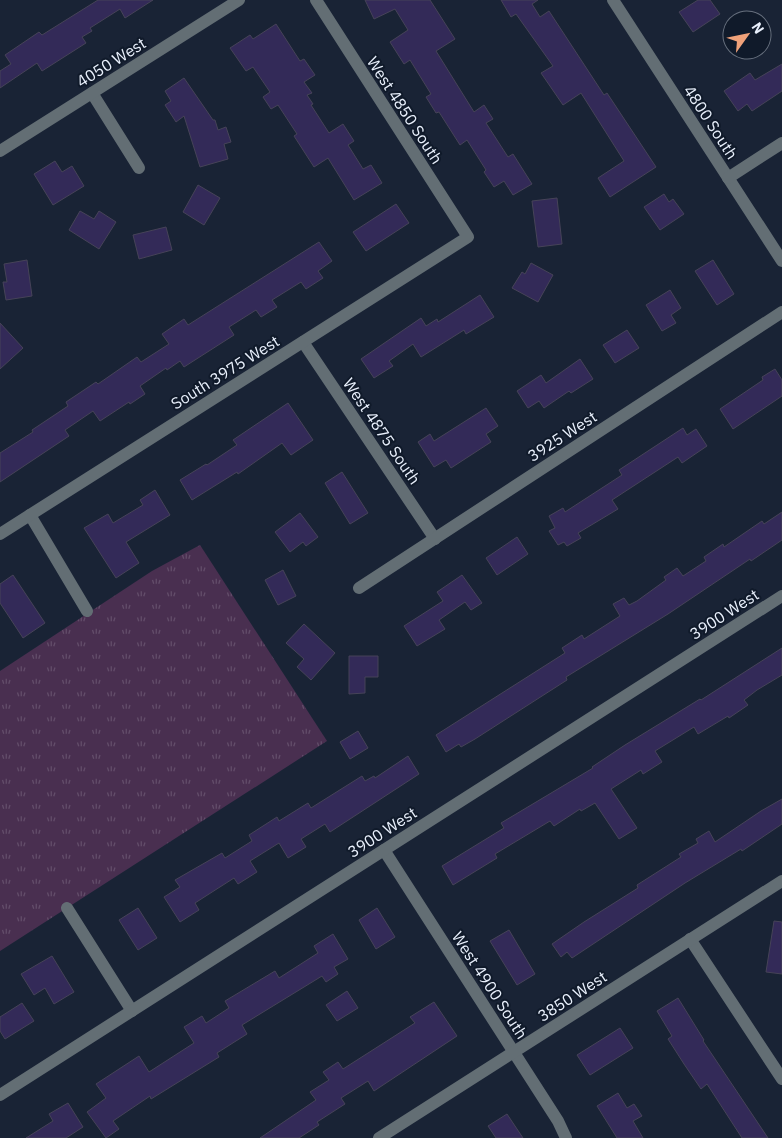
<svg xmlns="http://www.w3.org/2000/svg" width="782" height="1138" viewBox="0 0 782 1138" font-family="'IBM Plex Sans',sans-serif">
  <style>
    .grass { fill: url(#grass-tufts) }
    .building { fill: #332a58; stroke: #464358 }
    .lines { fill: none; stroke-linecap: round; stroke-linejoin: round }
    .minor { stroke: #636e74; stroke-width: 12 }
    .labels { text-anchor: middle; stroke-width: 4; stroke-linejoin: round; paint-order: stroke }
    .street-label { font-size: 16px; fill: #e9f0fc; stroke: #101a2a }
  </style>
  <defs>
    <pattern id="grass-tufts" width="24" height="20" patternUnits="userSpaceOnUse" patternTransform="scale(1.25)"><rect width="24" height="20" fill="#492f50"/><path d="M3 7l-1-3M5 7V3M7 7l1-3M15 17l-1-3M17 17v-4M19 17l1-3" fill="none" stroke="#634d6a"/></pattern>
  </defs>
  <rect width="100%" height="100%" fill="#192335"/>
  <path class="grass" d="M200 545 327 741 0 951V671L152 571Z"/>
  <g class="building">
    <path d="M98 0H153L125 18 120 9 90 28 92 31 82 37 86 43 42 71 37 63 0 88V71L11 64 5 55 39 32 42 35Z"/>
    <path d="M365 0H430L455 39 436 51 474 112 484 105 493 119 486 123 508 157 513 154 532 184 513 195 504 181 494 187 484 172 486 170 467 140 460 145 439 112 436 113 426 97 431 94 410 60 404 64 390 42 408 30 395 9 374 19Z"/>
    <path d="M501 0H538L532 4 540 17 549 11 604 95 607 93 656 167 610 197 598 178 624 161 581 93 563 105 541 73 553 66 516 14 511 17Z"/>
    <path d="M698 0H710L720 14 693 32 679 12Z"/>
    <path d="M276 24 300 61 304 59 315 75 304 82 312 93 307 95 313 104 311 105 329 133 343 124 354 141 348 145 363 169 371 165 382 183 354 200 328 158 314 167 294 136 297 134 278 105 271 109 263 97 270 92 253 67 246 71 230 48 250 35 253 39Z"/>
    <path d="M782 64V91L752 111 747 104 738 111 724 91 750 73 755 80Z"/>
    <path d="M184 78 213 120H215L218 130 226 127 231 142 224 144 228 159 200 167 184 116 176 122 165 105 171 101 165 91Z"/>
    <path d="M55 161 62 172 72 166 84 186 53 205 34 174Z"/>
    <path d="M198 185 220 198 204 225 183 212Z"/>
    <path d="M664 194 669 202 673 199 684 214 660 230 644 207Z"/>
    <path d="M557 198 562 244 538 247 532 201Z"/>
    <path d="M396 204 409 223 366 251 353 232Z"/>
    <path d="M80 211 94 219 99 211 116 222 99 249 69 230Z"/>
    <path d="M166 227 172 250 139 259 133 235Z"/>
    <path d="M319 242 332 261 318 271 323 278 306 289 301 282 272 300 277 307 261 317 256 310 229 327 234 335 184 367 180 361 167 370 166 368 140 386 145 394 130 404 129 402 100 421 93 411 65 430 69 436 0 482V453L33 432 32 430 68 406 66 402 96 382 98 384 137 357 141 362 169 344 162 334 184 319 188 325Z"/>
    <path d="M27 260 32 296 6 300 3 282H7L4 264Z"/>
    <path d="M713 260 734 294 717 305 695 271Z"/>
    <path d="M531 263 553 275 538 302 512 288 522 272 525 274Z"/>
    <path d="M670 290 681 308 671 315 676 323 662 331 646 305Z"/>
    <path d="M480 295 494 317 466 334 464 330 421 357 413 344 389 361 393 366 374 378 361 359 421 318 426 326 437 319 438 322Z"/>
    <path d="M0 323 23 348 0 369Z"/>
    <path d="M627 330 639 348 615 363 603 345Z"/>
    <path d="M580 359 593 379 571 393 569 391 544 408 539 401 528 408 517 391 541 375 546 383Z"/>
    <path d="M775 369 782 380V396L733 429 720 409 763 380 762 377Z"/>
    <path d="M288 403 313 440 291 455 282 443 238 474 237 472 192 500 180 480 206 464 207 465 237 445 233 440Z"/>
    <path d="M486 408 498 426 486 434 491 442 451 468 446 460 434 467 418 442 430 434 434 441Z"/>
    <path d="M683 428 687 435 696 429 707 446 682 463 678 457 612 500 618 509 578 533 581 538 567 546 564 542 558 545 549 531 555 528 549 516 563 508 565 512 622 475 619 470Z"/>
    <path d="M342 472 368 513 350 524 325 483Z"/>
    <path d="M155 490 170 515 126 542 139 563 116 578 84 528 108 514 113 523 143 505 140 500Z"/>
    <path d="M782 512V540L751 561 750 559 668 614 566 677 567 680 475 739 461 747 459 744 446 752 436 735 565 653 562 648 582 635 584 639 620 616 613 604 624 598 629 605 637 601 666 580 664 577 677 568 683 576 706 561 704 557 723 544 724 547 762 521 764 524Z"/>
    <path d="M300 513 318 537 306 546 303 542 290 552 275 532Z"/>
    <path d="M517 537 528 554 497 575 486 558Z"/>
    <path d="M283 570 296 596 278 605 265 580Z"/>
    <path d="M13 575 45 623 23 638 0 603V584Z"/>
    <path d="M462 575 482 603 471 610 465 602 439 620 445 629 417 646 404 626 443 601 437 592Z"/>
    <path d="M304 624 335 653 311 680 297 667 304 659 286 643Z"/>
    <path d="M782 648V675L757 690 744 700 748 705 729 718 728 716 698 734 694 727 655 751 662 762 643 774 641 770 611 789 637 828 619 839 595 803 581 811 580 809 554 826 550 821 495 854 497 858 453 885 442 866 504 828 501 823 593 768 592 767 625 745 700 699 701 700Z"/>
    <path d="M349 656H378V677H365V693L349 694Z"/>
    <path d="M358 731 368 748 350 759 340 742Z"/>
    <path d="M408 756 419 774 330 832 325 824 301 839 306 847 288 858 279 843 250 861 257 872 238 884 234 878 209 894 195 903 199 910 180 922 164 897 180 887 175 880 222 853 225 858 252 841 249 835 277 817 279 821 308 803 311 808 362 776 365 781 374 776 375 778Z"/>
    <path d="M782 799V824L742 851 741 849 685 883 572 958 567 952 561 957 552 944 584 922 638 888 637 885 681 857 679 854 698 843 696 839 709 831 715 842 761 811Z"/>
    <path d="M138 908 157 938 138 950 119 920Z"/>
    <path d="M377 908 395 937 376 949 359 920Z"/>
    <path d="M774 921 782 922V974L766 972Z"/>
    <path d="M509 930 535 974 517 985 490 941Z"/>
    <path d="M333 934 348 959 334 967 338 974 326 982 322 976 242 1025 247 1034 217 1053 219 1057 151 1099 150 1096 113 1121 119 1129 106 1138 87 1112 106 1098 96 1084 139 1056 149 1072 194 1043 184 1027 202 1016 206 1023 229 1008 225 1001 275 971 279 978 318 953 314 946Z"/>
    <path d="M52 956 74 992 54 1004 45 988 34 995 21 974Z"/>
    <path d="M347 991 358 1008 337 1021 326 1005Z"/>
    <path d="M678 998 704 1040 703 1041 768 1138H742L707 1084 701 1089 684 1064 668 1039 672 1036 657 1011Z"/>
    <path d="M434 1002 457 1036 374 1091 368 1081 341 1098 345 1104 317 1122 319 1125 299 1138H260L316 1100 310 1092 329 1080 323 1072 338 1062 343 1069 415 1023 410 1017Z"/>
    <path d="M22 1003 34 1021 5 1039 0 1031V1017Z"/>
    <path d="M620 1028 633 1048 590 1075 577 1055Z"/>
    <path d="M618 1093 627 1108 634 1104 642 1116 633 1121 643 1138H617L597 1106Z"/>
    <path d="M68 1103 83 1127 66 1138H26L53 1121 49 1114Z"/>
    <path d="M507 1114 523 1138H496L488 1126Z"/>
  </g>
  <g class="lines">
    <g class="minor">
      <path d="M613 0 782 261"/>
      <path d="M92 93 139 168"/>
      <path d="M0 151 239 0"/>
      <path d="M728 178 782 143"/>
      <path d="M303 342 435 539"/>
      <path d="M30 515 87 611"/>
      <path d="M0 534 468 237 316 0"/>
      <path d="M359 588 782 312"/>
      <path d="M384 850 558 1121 566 1138"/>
      <path d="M67 908 132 1011"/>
      <path d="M690 939 782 1079"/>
      <path d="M0 1095 782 596"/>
      <path d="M379 1138 782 881"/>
    </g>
  </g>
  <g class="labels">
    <g class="street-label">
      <text transform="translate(111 62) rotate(-32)" y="6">4050 West</text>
      <text transform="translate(405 110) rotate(57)" y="6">West 4850 South</text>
      <text transform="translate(711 122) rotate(57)" y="6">4800 South</text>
      <text transform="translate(225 372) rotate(-32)" y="6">South 3975 West</text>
      <text transform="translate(382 431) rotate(56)" y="6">West 4875 South</text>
      <text transform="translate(562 436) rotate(-33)" y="6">3925 West</text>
      <text transform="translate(724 614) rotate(-33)" y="6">3900 West</text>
      <text transform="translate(382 832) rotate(-33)" y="6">3900 West</text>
      <text transform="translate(490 985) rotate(57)" y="6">West 4900 South</text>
      <text transform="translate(572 996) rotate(-33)" y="6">3850 West</text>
    </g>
  </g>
  <g transform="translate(747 35) rotate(57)"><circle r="24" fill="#101a2a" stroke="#67707e"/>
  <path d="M0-4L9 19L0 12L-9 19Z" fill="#f0a27a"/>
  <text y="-8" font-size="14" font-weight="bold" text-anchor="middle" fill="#e9f0fc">N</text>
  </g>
</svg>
